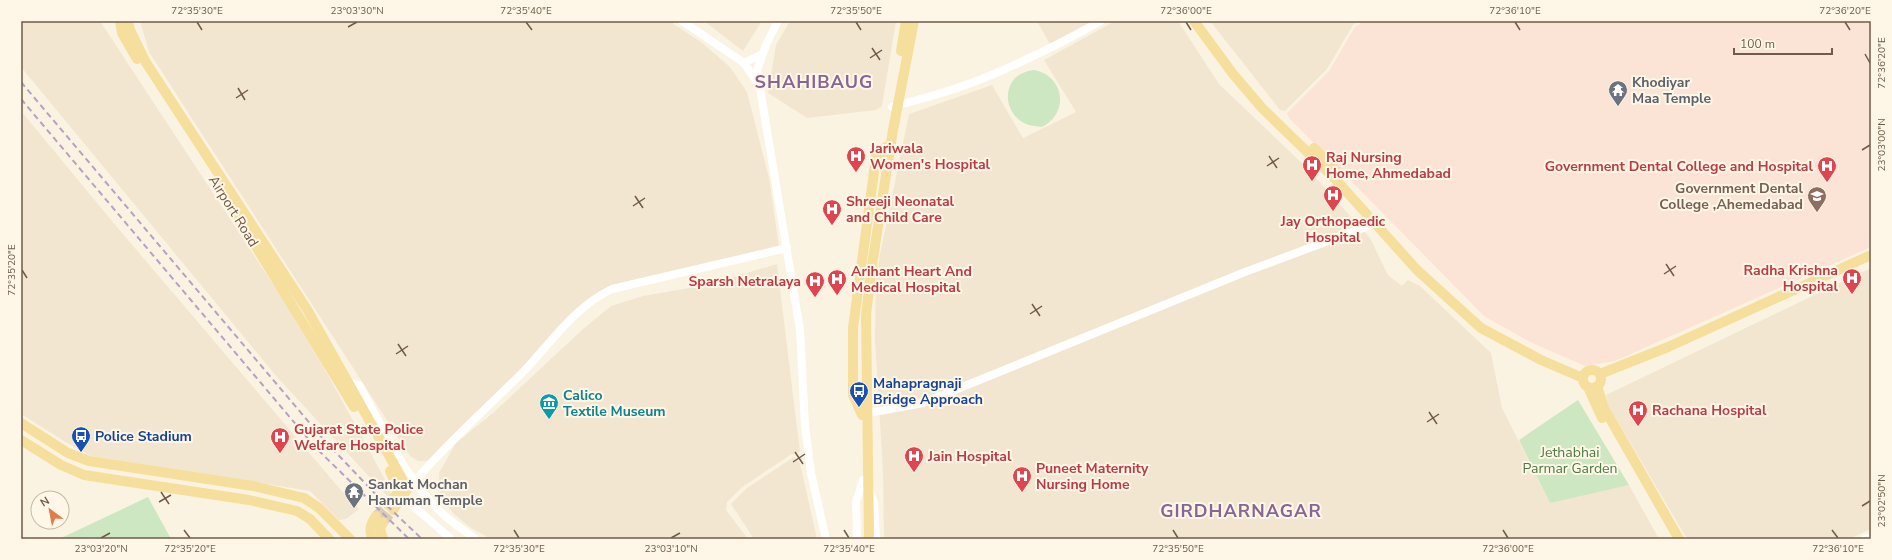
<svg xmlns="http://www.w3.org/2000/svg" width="1892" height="560" viewBox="0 0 1892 560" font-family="'Nunito Sans',sans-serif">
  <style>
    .residential { fill: #f2e6d0 }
    .commercial { fill: #fbe4d5 }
    .green { fill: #cce7c1 }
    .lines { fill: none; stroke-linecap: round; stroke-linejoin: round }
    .major-tunnel { stroke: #d8cdbb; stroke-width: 10; stroke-dasharray: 10 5; stroke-linecap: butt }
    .minor { stroke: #fff; stroke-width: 8 }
    .major { stroke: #f6df9c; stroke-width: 10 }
    .rail { stroke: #b7a1c2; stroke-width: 2; stroke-dasharray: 6 4; stroke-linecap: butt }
    .ticks { fill: none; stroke: #705b4a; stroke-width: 1.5 }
    .labels { text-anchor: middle; stroke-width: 4; stroke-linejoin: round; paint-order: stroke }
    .worship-label { font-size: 14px; font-weight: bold; fill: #5b616d; stroke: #fef7e7; text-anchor: start }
    .health-label { font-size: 14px; font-weight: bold; fill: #be3a42; stroke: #fef7e7; text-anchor: start }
    .education-label { font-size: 14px; font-weight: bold; fill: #785e54; stroke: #fef7e7; text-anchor: end }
    .street-label { font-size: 14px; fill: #705b4a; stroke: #fef7e7 }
    .transit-label { font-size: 14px; font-weight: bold; fill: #164399; stroke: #fef7e7; text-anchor: start }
    .culture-label { font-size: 14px; font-weight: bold; fill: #0d838f; stroke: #fef7e7; text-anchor: start }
    .park-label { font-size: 14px; fill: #507b45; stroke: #fef7e7 }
    .district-label { font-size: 18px; font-weight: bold; letter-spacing: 1px; fill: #896593; stroke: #fef7e7 }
    .neatline { fill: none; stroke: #705b4a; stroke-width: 1.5 }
    .ticks-label { font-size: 10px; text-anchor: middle; fill: #705b4a }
  </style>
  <rect width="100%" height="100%" fill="#fbf3e1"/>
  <g class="residential">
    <path d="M21 21H100L280 295 328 375 388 485 391 493 388 497 277 377 21 67Z"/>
    <path d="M140 21H669L701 42 730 67 747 92 769 178 779 246 597 294 435 456 427 461H418L410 456 149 52Z"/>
    <path d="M704 21H762L743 51Z"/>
    <path d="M790 21H896L882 106 876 110 807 118 768 93 776 45Z"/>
    <path d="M1037 21H1094L1051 46Z"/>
    <path d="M1115 21H1178L1219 84 1307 168 1370 238 1388 275 1402 286 1408 280 1420 286 1491 353 1502 408 1550 503 1564 498 1629 485 1659 539H884L883 472 875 339 876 274 909 114 992 85 1023 138 1076 112 1044 60Z"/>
    <path d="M1210 21H1359L1353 25 1327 69 1285 111 1280 110Z"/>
    <path d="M21 111 117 227 340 489 359 509 346 519 339 520 310 491 91 456 67 443 21 414Z"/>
    <path d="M777 264 800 452 790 455 741 488 727 502 726 510 748 539H491L471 528 454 514 440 496 439 473 456 443 493 413 583 329 611 306 643 296 706 285Z"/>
    <path d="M1871 268V529L1849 539H1687L1608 405 1606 395Z"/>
    <path d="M794 457 800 463 817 539H754L731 504 747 488Z"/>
  </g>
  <path class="commercial" d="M1364 21H1871V247L1615 361 1585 366 1530 342 1484 316 1289 118 1287 113 1329 71 1355 27Z"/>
  <g class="green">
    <path d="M1033 70C1063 74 1071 112 1042 127 1037 126 1029 126 1024 123 1007 114 1002 91 1016 77 1020 74 1027 71 1033 70Z"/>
    <path d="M1578 400 1629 485 1550 503 1519 440Z"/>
    <path d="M148 497 171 539H59Z"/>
  </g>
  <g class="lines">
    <g class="major-tunnel">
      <path d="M376 516 388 505"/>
      <path d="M383 522 393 510"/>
    </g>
    <g class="minor">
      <path d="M682 21 744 63 762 54"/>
      <path d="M778 21 766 45 757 70 800 330 805 426 811 473 826 539"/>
      <path d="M744 63 757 82"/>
      <path d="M892 107C912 101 934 96 954 89 1005 72 1054 47 1101 21"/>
      <path d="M345 383 348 382 359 385C384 429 406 481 444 515 454 524 465 531 476 539"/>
      <path d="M863 414 923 403 1245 272 1382 221"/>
      <path d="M415 481C448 442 487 408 523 372 551 343 574 307 612 289L787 248"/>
      <path d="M870 491 874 502 876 539"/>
      <path d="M403 497 451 539"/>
      <path d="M857 539 856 502 863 480"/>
      <path d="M1865 539 1871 537"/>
    </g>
    <g class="major">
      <path d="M120 21 122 33 137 59"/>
      <path d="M128 21 130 30 145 61 308 311 405 484 407 490 393 510"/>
      <path d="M1194 21 1233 74 1262 108 1337 181 1417 270 1481 328 1541 360 1583 378"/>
      <path d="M901 51 906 21"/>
      <path d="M1314 148 1336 171"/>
      <path d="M233 209 354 407"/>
      <circle cx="1592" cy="379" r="9"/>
      <path d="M1600 374 1668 347 1871 255"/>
      <path d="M1597 386 1604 408 1679 539"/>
      <path d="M1588 387 1602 418"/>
      <path d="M862 415 853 395V328L876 157 886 147"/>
      <path d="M21 423 68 453 89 461 253 486 304 498 319 508 350 539"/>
      <path d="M21 440 61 465 84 475 249 500 297 511 310 519 329 539"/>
      <path d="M388 505 396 495 398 489 390 471"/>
      <path d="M383 522 380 529 383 539"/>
      <path d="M373 539C368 529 371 524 376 516"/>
      <path d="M869 539 866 315 872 265 893 130 914 21"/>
    </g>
    <g class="rail">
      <path d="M21 82 324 440 382 501 422 539"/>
      <path d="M21 99 315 447 409 539"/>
    </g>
  </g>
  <path class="ticks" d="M197 22 202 30M526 22 532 30M856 22 861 30M1186 22 1191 30M1515 22 1520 30M1845 22 1850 30M348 27 357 22M872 48 880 60M1865 54 1870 63M870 58 882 50M238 88 245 100M236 98 248 90M1862 150 1870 145M1269 156 1277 168M1267 166 1279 158M635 196 643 208M633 206 645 198M1666 264 1674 276M22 270 27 278M1664 274 1676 266M1032 304 1040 316M1030 314 1042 306M398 344 406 356M396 354 408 346M1429 412 1437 424M1427 422 1439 414M795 452 803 464M793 462 805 454M161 492 169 504M159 502 171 495M1862 506 1870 501M184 530 190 538M514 530 519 538M844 530 849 538M1173 530 1178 538M1503 530 1508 538M1832 530 1838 538M101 538 110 533M671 538 680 533"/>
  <defs>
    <symbol id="temple-pin" viewBox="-11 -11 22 30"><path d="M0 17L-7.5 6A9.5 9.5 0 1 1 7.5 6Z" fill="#6b7280" stroke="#fef7e7"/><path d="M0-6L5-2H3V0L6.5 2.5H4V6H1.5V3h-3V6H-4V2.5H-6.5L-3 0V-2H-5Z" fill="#fff"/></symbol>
    <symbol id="hospital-pin" viewBox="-11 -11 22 30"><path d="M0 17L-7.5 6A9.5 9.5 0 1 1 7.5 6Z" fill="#e0444e" stroke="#fef7e7"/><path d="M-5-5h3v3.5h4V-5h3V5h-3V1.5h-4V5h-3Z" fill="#fff"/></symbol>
    <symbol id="university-pin" viewBox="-11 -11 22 30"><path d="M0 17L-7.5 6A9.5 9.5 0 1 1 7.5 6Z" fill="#8d6e63" stroke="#fef7e7"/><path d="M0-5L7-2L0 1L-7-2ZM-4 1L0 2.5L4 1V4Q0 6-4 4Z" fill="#fff"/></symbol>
    <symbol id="bus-pin" viewBox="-11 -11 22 30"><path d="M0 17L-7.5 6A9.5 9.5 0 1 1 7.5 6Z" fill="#1a4fb4" stroke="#fef7e7"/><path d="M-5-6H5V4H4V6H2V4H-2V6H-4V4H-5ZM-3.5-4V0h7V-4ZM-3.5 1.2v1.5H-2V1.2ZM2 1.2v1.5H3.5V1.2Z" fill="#fff"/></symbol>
    <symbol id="museum-pin" viewBox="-11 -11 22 30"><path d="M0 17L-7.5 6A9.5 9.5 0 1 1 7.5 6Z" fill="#0f9aa8" stroke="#fef7e7"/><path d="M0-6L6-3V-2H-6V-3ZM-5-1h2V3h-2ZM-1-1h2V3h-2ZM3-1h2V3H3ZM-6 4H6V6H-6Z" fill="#fff"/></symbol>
  </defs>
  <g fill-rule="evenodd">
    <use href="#temple-pin" x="1607" y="79" width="22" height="30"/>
    <use href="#hospital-pin" x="845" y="145" width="22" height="30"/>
    <use href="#hospital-pin" x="1301" y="154" width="22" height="30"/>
    <use href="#hospital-pin" x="1816" y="155" width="22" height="30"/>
    <use href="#hospital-pin" x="1322" y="184" width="22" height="30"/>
    <use href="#university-pin" x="1806" y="185" width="22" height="30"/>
    <use href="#hospital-pin" x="821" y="198" width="22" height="30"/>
    <use href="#hospital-pin" x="1841" y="267" width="22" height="30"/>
    <use href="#hospital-pin" x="826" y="268" width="22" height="30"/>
    <use href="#hospital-pin" x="804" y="270" width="22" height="30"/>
    <use href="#bus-pin" x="848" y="380" width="22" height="30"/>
    <use href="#museum-pin" x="538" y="392" width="22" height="30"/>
    <use href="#hospital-pin" x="1627" y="399" width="22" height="30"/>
    <use href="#bus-pin" x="70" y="425" width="22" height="30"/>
    <use href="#hospital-pin" x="269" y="426" width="22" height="30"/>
    <use href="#hospital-pin" x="903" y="445" width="22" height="30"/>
    <use href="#hospital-pin" x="1011" y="465" width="22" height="30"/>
    <use href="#temple-pin" x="343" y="481" width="22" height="30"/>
  </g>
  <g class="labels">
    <g class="worship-label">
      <text x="1632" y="87">Khodiyar<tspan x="1632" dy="16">Maa Temple</tspan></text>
      <text x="368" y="489">Sankat Mochan<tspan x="368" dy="16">Hanuman Temple</tspan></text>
    </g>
    <g class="health-label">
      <text x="870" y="153">Jariwala<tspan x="870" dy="16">Women's Hospital</tspan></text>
      <text x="1326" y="162">Raj Nursing<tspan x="1326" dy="16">Home, Ahmedabad</tspan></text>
      <text x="1813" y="171" text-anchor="end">Government Dental College and Hospital</text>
      <text x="846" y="206">Shreeji Neonatal<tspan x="846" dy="16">and Child Care</tspan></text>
      <text x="1333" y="226" text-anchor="middle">Jay Orthopaedic<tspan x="1333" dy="16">Hospital</tspan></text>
      <text x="1838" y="275" text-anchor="end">Radha Krishna<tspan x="1838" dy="16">Hospital</tspan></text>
      <text x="851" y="276">Arihant Heart And<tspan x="851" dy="16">Medical Hospital</tspan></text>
      <text x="801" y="286" text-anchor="end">Sparsh Netralaya</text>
      <text x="1652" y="415">Rachana Hospital</text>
      <text x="294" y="434">Gujarat State Police<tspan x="294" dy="16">Welfare Hospital</tspan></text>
      <text x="928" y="461">Jain Hospital</text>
      <text x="1036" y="473">Puneet Maternity<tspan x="1036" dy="16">Nursing Home</tspan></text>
    </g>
    <g class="education-label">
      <text x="1803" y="193">Government Dental<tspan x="1803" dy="16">College ,Ahemedabad</tspan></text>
    </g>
    <g class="street-label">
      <text transform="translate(234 211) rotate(58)" y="5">Airport Road</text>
    </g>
    <g class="transit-label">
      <text x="873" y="388">Mahapragnaji<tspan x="873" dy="16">Bridge Approach</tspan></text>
      <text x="95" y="441">Police Stadium</text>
    </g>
    <g class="culture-label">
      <text x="563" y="400">Calico<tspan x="563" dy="16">Textile Museum</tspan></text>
    </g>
    <g class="park-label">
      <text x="1570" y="457">Jethabhai<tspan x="1570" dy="16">Parmar Garden</tspan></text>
    </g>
    <g class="district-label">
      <text x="814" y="88">SHAHIBAUG</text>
      <text x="1241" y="517">GIRDHARNAGAR</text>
    </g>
  </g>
  <rect width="1892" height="560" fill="none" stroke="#fef7e7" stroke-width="44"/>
  <g transform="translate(50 510) rotate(328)"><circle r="19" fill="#fef7e7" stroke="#c5b9a8"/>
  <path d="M0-3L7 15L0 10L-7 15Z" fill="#df7d4c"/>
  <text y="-6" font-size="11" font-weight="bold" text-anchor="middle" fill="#705b4a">N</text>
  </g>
  <path d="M1734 48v6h98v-6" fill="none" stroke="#705b4a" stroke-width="2"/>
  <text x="1740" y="48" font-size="12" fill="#705b4a" stroke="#fef7e7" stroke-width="3" paint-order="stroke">100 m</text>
  <rect x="22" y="22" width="1848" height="516" class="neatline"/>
  <g class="ticks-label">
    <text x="197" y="14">72°35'30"E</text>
    <text x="357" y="14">23°03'30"N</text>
    <text x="526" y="14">72°35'40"E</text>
    <text x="856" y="14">72°35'50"E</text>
    <text x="1186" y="14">72°36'00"E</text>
    <text x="1515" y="14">72°36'10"E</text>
    <text x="1845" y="14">72°36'20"E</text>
    <text transform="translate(1881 63) rotate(-90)" y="4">72°36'20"E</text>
    <text transform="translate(1881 145) rotate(-90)" y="4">23°03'00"N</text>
    <text transform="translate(11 270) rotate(-90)" y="4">72°35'20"E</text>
    <text transform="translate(1881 501) rotate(-90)" y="4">23°02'50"N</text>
    <text x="101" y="552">23°03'20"N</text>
    <text x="190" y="552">72°35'20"E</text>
    <text x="519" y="552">72°35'30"E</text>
    <text x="671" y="552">23°03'10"N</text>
    <text x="849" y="552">72°35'40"E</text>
    <text x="1178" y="552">72°35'50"E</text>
    <text x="1508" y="552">72°36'00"E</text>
    <text x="1838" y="552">72°36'10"E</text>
  </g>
</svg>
